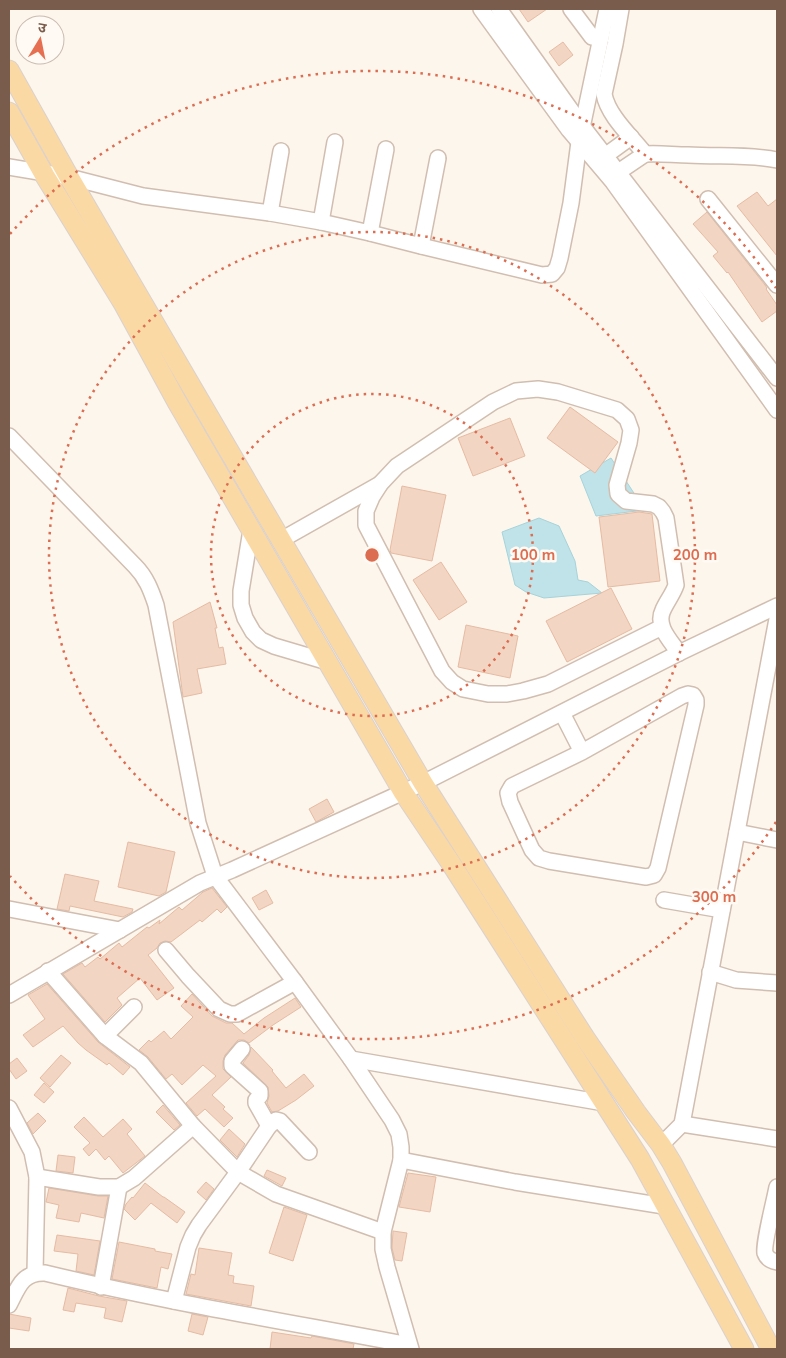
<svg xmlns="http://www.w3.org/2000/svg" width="786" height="1358" viewBox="0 0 786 1358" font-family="Mulish,'Noto Sans Devanagari',sans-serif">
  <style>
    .water { fill: #bfe3e8; stroke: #a5d3da }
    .building { fill: #f3d5c3; stroke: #e6bba3 }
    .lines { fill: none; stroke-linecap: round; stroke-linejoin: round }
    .minor-casing { stroke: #d1beb0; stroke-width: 18 }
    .major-casing { stroke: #dad1cd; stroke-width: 21 }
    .minor { stroke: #fff; stroke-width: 15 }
    .major { stroke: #fbd9a5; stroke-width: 19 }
    .ring { fill: none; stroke: #dc6d51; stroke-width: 2.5; stroke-dasharray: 2.5 5 }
    .centre { fill: #dc6d51; stroke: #fffaf3; stroke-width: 2.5 }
    .ring-label { font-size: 15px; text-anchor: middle; font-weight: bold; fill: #dc6d51; stroke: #fffaf3; stroke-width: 5; stroke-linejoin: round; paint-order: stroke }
  </style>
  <rect width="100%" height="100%" fill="#fdf6ec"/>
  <g class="water">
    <path d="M611 458 645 510 596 516 580 476Z"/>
    <path d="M539 518 559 526 575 561 578 580 588 582 602 593 544 598 526 592 515 585 502 532Z"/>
  </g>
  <g class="building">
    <path d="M519 9H547L528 22Z"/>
    <path d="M563 42 573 55 559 66 549 52Z"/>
    <path d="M757 192 768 206 777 199V256L737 206Z"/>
    <path d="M707 212 765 285 767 288 766 289 777 305V311L762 322 728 272 727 273 713 256 718 252 693 224Z"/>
    <path d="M570 407 618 442 595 473 547 438Z"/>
    <path d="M510 418 525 456 473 476 458 438Z"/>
    <path d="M402 486 446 495 432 561 391 553 390 550Z"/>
    <path d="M639 512 652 514 660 581 608 587 599 517Z"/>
    <path d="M441 562 467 602 439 620 413 580Z"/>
    <path d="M611 588 632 629 567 662 546 621Z"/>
    <path d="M210 602 217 628H215L219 648 223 647 226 664 197 669 202 693 183 697 173 622Z"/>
    <path d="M466 625 518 636 510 678 458 667Z"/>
    <path d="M327 799 334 812 316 822 309 809Z"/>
    <path d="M128 842 175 852 166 892 159 896 118 887Z"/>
    <path d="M65 874 99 881 94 901 133 909 132 912 123 917 70 906 69 911 57 909Z"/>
    <path d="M212 888 227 907 221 913 217 909 202 922 200 920 171 942 165 941 160 943 157 948 148 955 174 988 157 1000 140 978 117 998 122 1005 105 1022 63 974 82 963 85 967 98 957 100 959 119 943 122 947 147 927 149 928 160 920 159 924 179 907 182 910 203 892Z"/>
    <path d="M266 890 273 903 259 910 252 898Z"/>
    <path d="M47 984 98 1042 130 1067 123 1075 109 1063 107 1065 86 1050 78 1043 63 1026 33 1047 23 1035 45 1019 28 995Z"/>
    <path d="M192 994 212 1016 226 1023H232L244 1034 264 1018 295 998 301 1007 273 1025 249 1043 244 1040H238L225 1055 223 1061V1069L231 1077 212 1095 225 1107 223 1109 233 1118 224 1127 205 1109 197 1116 186 1103 216 1076 203 1065 182 1085 172 1074 166 1079 148 1057 139 1050 149 1040 151 1042 164 1031 171 1039 193 1017 181 1006Z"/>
    <path d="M251 1047 273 1070 272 1071 286 1088 304 1074 314 1086 296 1100 278 1111 272 1112 267 1103 269 1096 268 1087 243 1063 249 1055Z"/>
    <path d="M61 1055 71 1063 50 1087 40 1078Z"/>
    <path d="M17 1058 27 1071 16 1079 9 1069V1064Z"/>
    <path d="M44 1083 54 1092 44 1103 34 1095Z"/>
    <path d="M163 1105 180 1125 174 1130 156 1112Z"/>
    <path d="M38 1113 46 1121 33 1134 27 1123Z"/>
    <path d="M84 1117 103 1137 123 1119 132 1129 127 1134 145 1156 123 1173 109 1156 105 1160 96 1149 89 1156 83 1149 90 1143 74 1127Z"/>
    <path d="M229 1129 245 1144 237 1157 220 1140Z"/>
    <path d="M58 1155 75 1157 73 1173 56 1171Z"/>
    <path d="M267 1170 286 1178 282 1186 264 1176Z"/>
    <path d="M408 1173 436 1177 430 1212 399 1207Z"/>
    <path d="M206 1182 214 1189 206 1200 197 1192Z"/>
    <path d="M145 1183 163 1197H164L185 1212 177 1223 151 1203 135 1220 124 1209 126 1204 132 1197 133 1198Z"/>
    <path d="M49 1188 98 1196H108L104 1218 81 1213 79 1222 56 1218 59 1205 46 1202Z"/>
    <path d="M284 1207 307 1215 293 1261 269 1253Z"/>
    <path d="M393 1231 407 1233 402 1261 395 1260 392 1248Z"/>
    <path d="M57 1235 100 1241 94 1275 76 1271 78 1254 54 1251Z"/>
    <path d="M119 1242 155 1249V1251L172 1254 168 1269 161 1267 157 1288 112 1279Z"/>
    <path d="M199 1248 232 1253 228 1275 234 1276 233 1283 254 1286 251 1306 186 1294 191 1274 195 1275Z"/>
    <path d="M68 1288 99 1296 127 1301 122 1322 104 1318 106 1308 76 1303 74 1312 63 1310Z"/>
    <path d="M9 1314 31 1318 29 1331 9 1328Z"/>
    <path d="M192 1314 208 1317 203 1335 188 1331Z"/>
    <path d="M272 1332 311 1338 312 1336 354 1344 353 1349H270Z"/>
  </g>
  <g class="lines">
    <defs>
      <g id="minor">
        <path d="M481 9 569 130 613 182 777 410"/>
        <path d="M499 9 583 127 777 378"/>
        <path d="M571 9 592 37"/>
        <path d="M621 9 615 44 604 94C608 116 632 137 645 154 660 153 674 155 688 155 718 157 747 154 777 160"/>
        <path d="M598 161 631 137"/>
        <path d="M9 167 69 177 143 196 270 213 321 222 370 233 421 246 542 275 552 274 557 268 560 258 571 203 579 142 607 9"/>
        <path d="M611 177 645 154"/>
        <path d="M708 199 777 285"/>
        <path d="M270 213 281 151"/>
        <path d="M321 222 335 142"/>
        <path d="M370 233 386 149"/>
        <path d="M421 246 438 158"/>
        <path d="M9 436 135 566C146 577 151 590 156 605L198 823 215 876 295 982 351 1059 392 1120 399 1134 401 1147V1160L383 1232V1249L387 1267 411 1349"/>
        <path d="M251 530 241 591V605L245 618 253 632 261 640 274 646 328 662"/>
        <path d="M281 540 380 484"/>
        <path d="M662 627 548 684 523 691 507 694H488L463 689 452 682 442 671 366 525V511L372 497 381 483 397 466 493 402 516 391 538 389 558 392 617 410 627 419 631 430 629 443 617 485 618 494 626 501 653 504 659 507 663 512 666 518 676 585C673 594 667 601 663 610 655 626 671 641 679 653"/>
        <path d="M562 713 582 752 682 696 688 694 693 695 696 700V705L658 868 654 875 646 877 549 861 539 858 532 850 510 802 508 793 512 786 582 752"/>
        <path d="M737 832 777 840"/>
        <path d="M664 900 722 910"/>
        <path d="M9 909 120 930"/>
        <path d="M166 950 188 976 219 1009 230 1014H237L295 982"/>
        <path d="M48 971 105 1036 141 1063 193 1126 238 1172 276 1194 383 1232"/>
        <path d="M710 972 736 980 777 983"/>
        <path d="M9 995 200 883 232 870 423 783 679 653 777 606"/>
        <path d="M105 1036 134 1007"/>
        <path d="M242 1049 232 1061V1066L260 1091V1096L256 1100V1103L269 1126"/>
        <path d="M351 1059 604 1103"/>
        <path d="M9 1108 32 1152 37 1177 35 1273"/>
        <path d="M682 1124 777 1139"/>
        <path d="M661 1145 682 1124 777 619"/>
        <path d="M401 1160 515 1182 664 1206"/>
        <path d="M37 1177 99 1187H119L134 1178 193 1126"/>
        <path d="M777 1187C775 1199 763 1244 765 1253 767 1259 772 1261 777 1262"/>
        <path d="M101 1287 119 1187"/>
        <path d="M174 1301 188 1247 193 1235 199 1225 238 1172 269 1126 276 1120 280 1121 309 1152"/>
        <path d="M9 1305C18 1288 22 1272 45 1273 165 1302 288 1322 409 1345"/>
      </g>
      <g id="major">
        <path d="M9 70 69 177 423 783 585 1038 636 1112 661 1145 672 1163 771 1349"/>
        <path d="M9 112 45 176 123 303 177 402 403 792 452 865 640 1159 744 1349"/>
      </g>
    </defs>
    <use href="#minor" class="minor-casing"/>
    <use href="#major" class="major-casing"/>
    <use href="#minor" class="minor"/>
    <use href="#major" class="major"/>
  </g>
  <g class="ring">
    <circle cx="372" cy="555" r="161"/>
    <circle cx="372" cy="555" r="323"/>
    <path d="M776 822A484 484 0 0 1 10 876M10 234A484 484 0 0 1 776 288"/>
  </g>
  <circle cx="372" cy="555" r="8" class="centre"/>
  <g class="ring-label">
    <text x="533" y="560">100 m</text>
    <text x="695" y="560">200 m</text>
    <text x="714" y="902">300 m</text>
  </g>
  <rect width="786" height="1358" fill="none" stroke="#7a5c4d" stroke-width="20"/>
  <g transform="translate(40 40) rotate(10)"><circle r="24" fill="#fffaf3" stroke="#cabbb1"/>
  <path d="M0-4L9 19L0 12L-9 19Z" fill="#e76f51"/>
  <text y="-8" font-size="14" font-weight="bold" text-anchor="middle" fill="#7a5c4d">उ</text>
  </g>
</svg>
